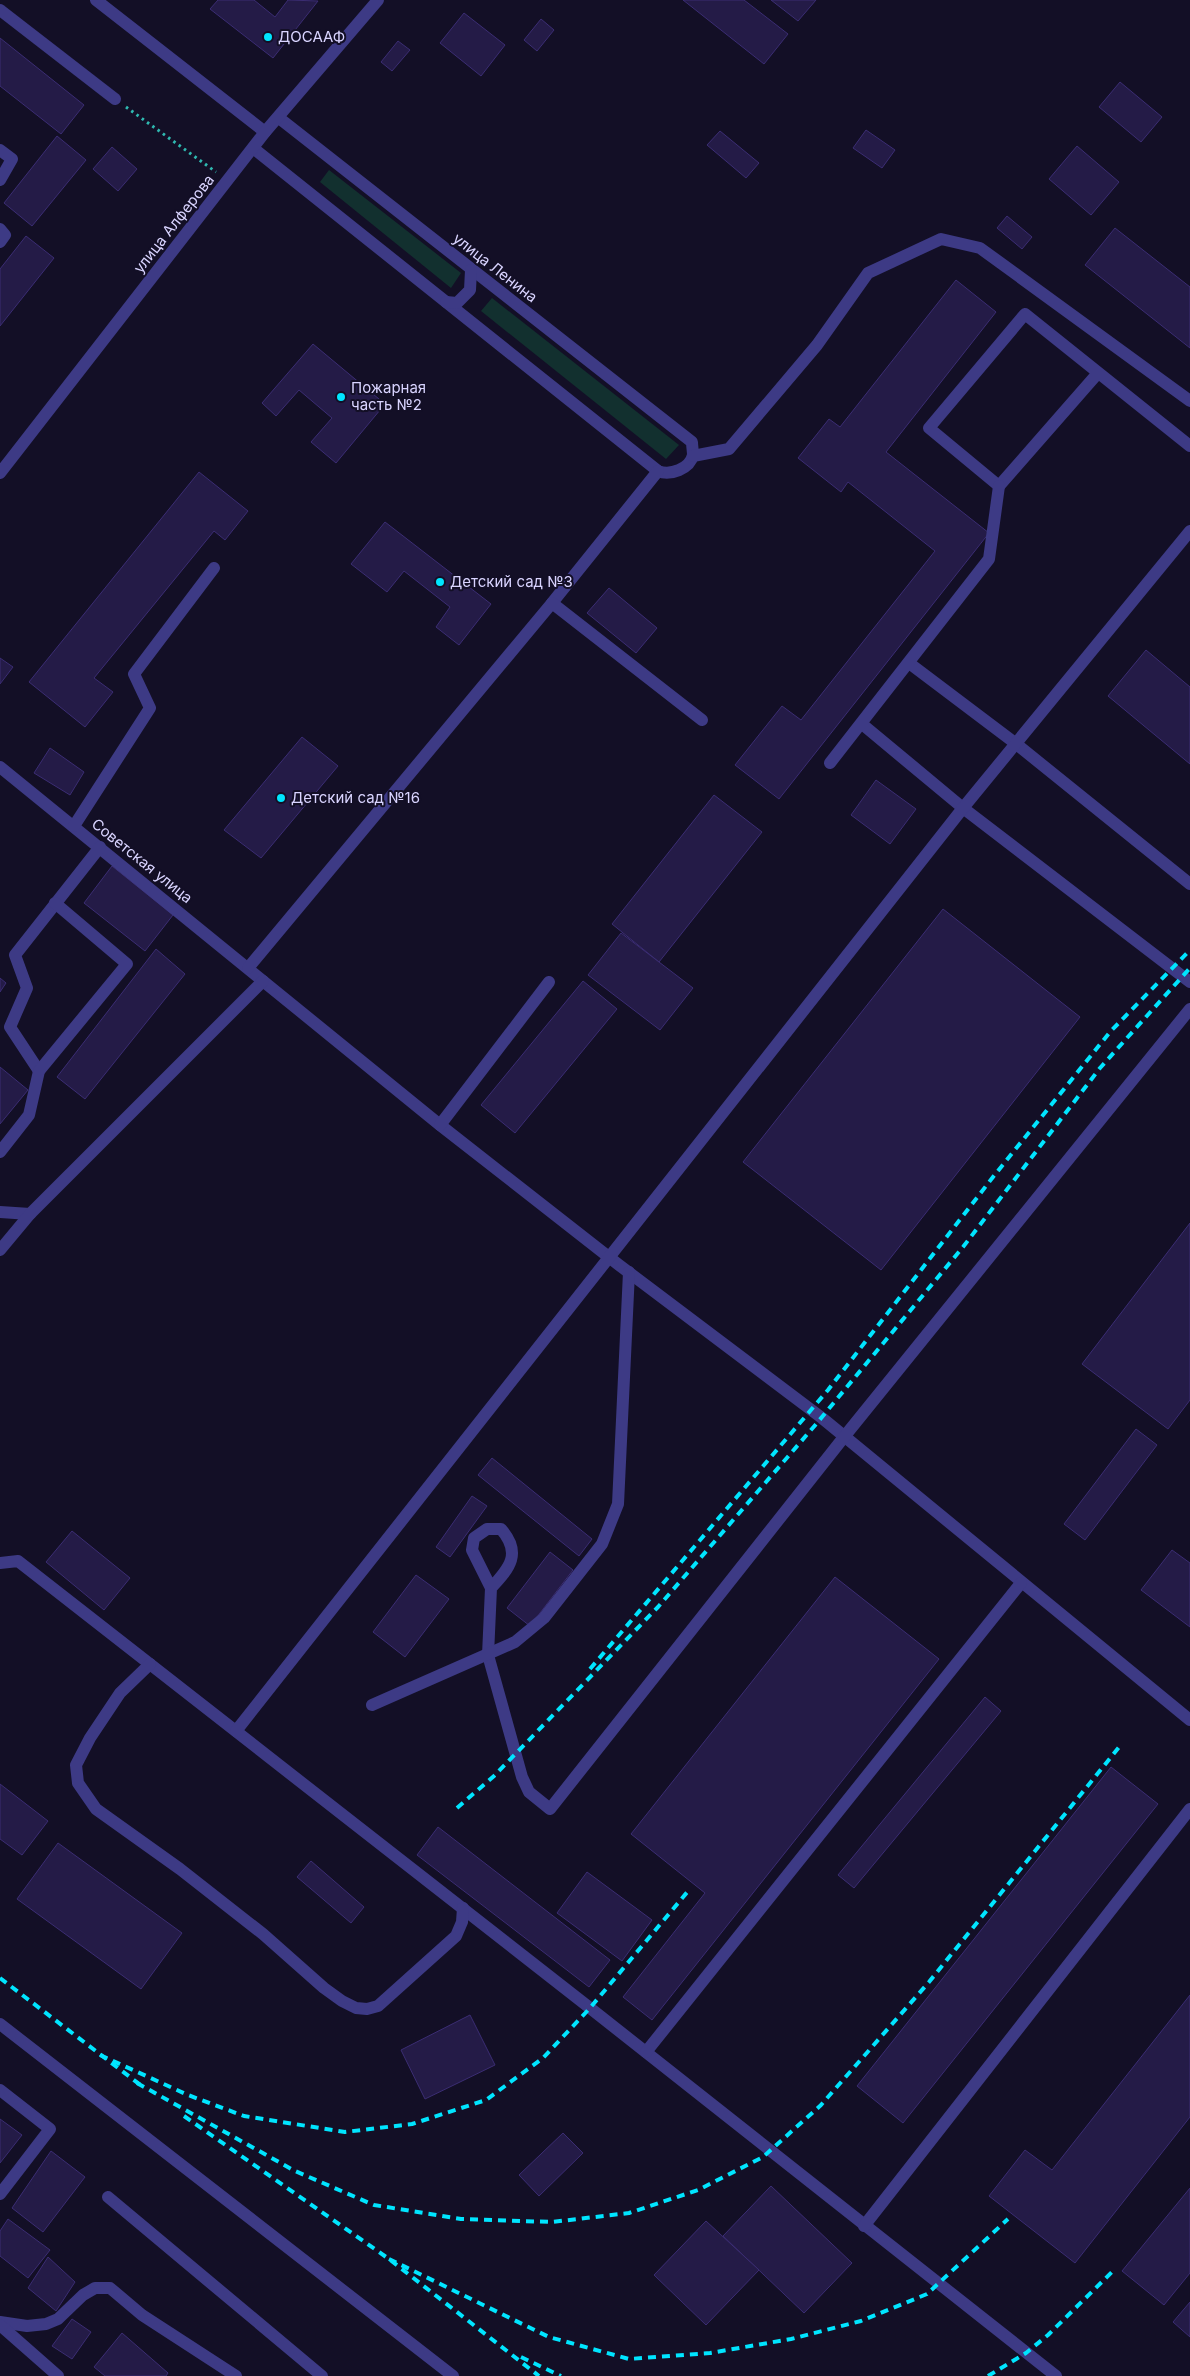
<svg xmlns="http://www.w3.org/2000/svg" width="1190" height="2376" viewBox="0 0 1190 2376" font-family="Inter,sans-serif">
  <style>
    .green { fill: #12302f }
    .building { fill: #241b47; stroke: #3b2d73 }
    .lines { fill: none; stroke-linecap: round; stroke-linejoin: round }
    .path { stroke: #2fb8b0; stroke-width: 3; stroke-dasharray: 2.5 4; stroke-linecap: butt }
    .minor { stroke: #3d3a85; stroke-width: 12 }
    .rail { stroke: #00e5ff; stroke-width: 4; stroke-dasharray: 8 6; stroke-linecap: butt }
    .poi-dot { fill: #00e5ff; stroke: #130f26; stroke-width: 2 }
    .labels { text-anchor: middle; stroke-width: 4; stroke-linejoin: round; paint-order: stroke }
    .poi-label { font-size: 15px; fill: #d9d4ff; stroke: #130f26; text-anchor: start }
    .street-label { font-size: 15px; fill: #d9d4ff; stroke: #130f26 }
  </style>
  <rect width="100%" height="100%" fill="#130f26"/>
  <g class="green">
    <path d="M329 170 461 273 451 288 320 182Z"/>
    <path d="M492 298 679 445 666 459 481 311Z"/>
  </g>
  <g class="building">
    <path d="M218 0H254L275 17 288 0 318 1 273 58 210 9Z"/>
    <path d="M683 0H744L788 34 764 64Z"/>
    <path d="M771 0H816L798 21Z"/>
    <path d="M464 13 505 45 481 76 440 43Z"/>
    <path d="M541 19 554 30 537 51 524 40Z"/>
    <path d="M0 38 84 105 61 134 0 86Z"/>
    <path d="M398 41 410 50 392 71 381 62Z"/>
    <path d="M1120 82 1162 117 1141 142 1099 107Z"/>
    <path d="M866 130 895 150 882 168 853 148Z"/>
    <path d="M720 131 759 163 746 178 707 145Z"/>
    <path d="M57 136 86 160 32 226 4 203Z"/>
    <path d="M1077 146 1119 182 1091 215 1049 179Z"/>
    <path d="M112 147 137 169 118 191 93 169Z"/>
    <path d="M1007 216 1032 237 1022 249 997 228Z"/>
    <path d="M1115 228 1190 287V348L1085 265Z"/>
    <path d="M26 236 54 258 0 326V269Z"/>
    <path d="M956 280 996 312 886 452 989 533 779 799 735 765 782 706 801 720 935 551 848 482 841 492 798 458 829 419 840 427Z"/>
    <path d="M313 344 385 404 336 463 311 442 332 418 299 390 276 416 262 403Z"/>
    <path d="M199 472 248 511 225 540 214 531 94 678 113 692 85 727 29 682Z"/>
    <path d="M385 522 491 604 459 645 436 627 450 607 404 571 387 592 351 564Z"/>
    <path d="M609 588 657 628 636 653 587 613Z"/>
    <path d="M1146 650 1190 687V764L1108 696Z"/>
    <path d="M0 658 13 667 0 684Z"/>
    <path d="M302 737 338 766 261 858 224 830Z"/>
    <path d="M50 748 84 772 70 795 34 773Z"/>
    <path d="M876 780 916 809 890 844 851 815Z"/>
    <path d="M714 795 762 832 659 962 612 924Z"/>
    <path d="M112 866 173 915 145 951 84 903Z"/>
    <path d="M943 909 1080 1017 881 1270 743 1162Z"/>
    <path d="M621 933 693 988 660 1030 588 975Z"/>
    <path d="M156 949 185 974 85 1099 57 1077Z"/>
    <path d="M0 978 6 983 0 992Z"/>
    <path d="M583 981 617 1009 515 1133 481 1105Z"/>
    <path d="M0 1067 28 1090 0 1124Z"/>
    <path d="M1190 1223V1400L1168 1429 1082 1364Z"/>
    <path d="M1136 1429 1157 1445 1085 1540 1064 1524Z"/>
    <path d="M492 1458 592 1539 579 1556 478 1475Z"/>
    <path d="M472 1496 487 1506 450 1557 436 1547Z"/>
    <path d="M72 1531 130 1578 104 1610 46 1562Z"/>
    <path d="M1172 1550 1190 1563V1627L1141 1590Z"/>
    <path d="M550 1552 573 1570 530 1626 507 1608Z"/>
    <path d="M416 1575 449 1599 405 1657 373 1632Z"/>
    <path d="M835 1577 939 1659 652 2020 623 1997 705 1893 631 1834Z"/>
    <path d="M985 1697 1001 1711 854 1888 838 1875Z"/>
    <path d="M1111 1767 1158 1804 903 2123 857 2086Z"/>
    <path d="M0 1784 48 1821 22 1855 0 1839Z"/>
    <path d="M438 1827 610 1960 589 1987 417 1855Z"/>
    <path d="M58 1843 182 1933 141 1989 17 1899Z"/>
    <path d="M311 1861 364 1907 351 1923 297 1877Z"/>
    <path d="M587 1872 652 1920 622 1961 557 1913Z"/>
    <path d="M1190 1995V2117L1075 2263 989 2196 1025 2150 1052 2170Z"/>
    <path d="M470 2015 495 2065 425 2099 401 2050Z"/>
    <path d="M0 2119 22 2135 0 2163Z"/>
    <path d="M563 2133 583 2153 539 2196 519 2175Z"/>
    <path d="M51 2151 85 2177 43 2232 12 2208Z"/>
    <path d="M771 2186 852 2263 804 2313 723 2236Z"/>
    <path d="M1190 2188V2273L1164 2305 1122 2271Z"/>
    <path d="M8 2219 50 2250 28 2278 0 2256V2231Z"/>
    <path d="M706 2221 759 2270 706 2325 654 2275Z"/>
    <path d="M48 2257 75 2282 56 2311 28 2288Z"/>
    <path d="M1190 2302V2337L1173 2322Z"/>
    <path d="M72 2319 91 2332 72 2359 52 2346Z"/>
    <path d="M122 2333 168 2373 166 2376H105L94 2367Z"/>
  </g>
  <g class="lines">
    <path class="path" d="M126 107 216 172"/>
    <g class="minor">
      <path d="M96 0 265 132"/>
      <path d="M0 10 115 99"/>
      <path d="M253 148 658 471C670 476 690 469 693 455 693 451 692 446 692 442L279 118"/>
      <path d="M0 150 12 159 0 180"/>
      <path d="M0 229 5 235 0 242"/>
      <path d="M446 302 457 303 470 290 471 270"/>
      <path d="M1098 373 999 486 929 428 1025 314 1190 446"/>
      <path d="M693 456 729 449 817 345 868 273 941 239 980 248 1190 401"/>
      <path d="M0 473 265 132 378 0"/>
      <path d="M552 603 658 471"/>
      <path d="M909 663 1015 743 1190 884"/>
      <path d="M862 724 963 808 1190 982"/>
      <path d="M830 763 989 559 999 486"/>
      <path d="M0 767 440 1125 619 1265 822 1418 1190 1720"/>
      <path d="M74 826 150 708 134 674 214 568"/>
      <path d="M248 968 552 603 702 720"/>
      <path d="M39 1071 10 1027 27 988 15 955 100 847"/>
      <path d="M440 1125 549 982"/>
      <path d="M0 1152 29 1115 39 1071 127 964 55 903"/>
      <path d="M0 1212 30 1214"/>
      <path d="M0 1250 30 1214 263 981"/>
      <path d="M0 1563 18 1561 590 2008 1056 2376"/>
      <path d="M491 1588C510 1568 522 1553 501 1529H487L474 1538 472 1550 491 1588 488 1655 522 1777 529 1792 550 1809 844 1437 1190 1009"/>
      <path d="M150 1664 120 1693 90 1738 76 1765 78 1783 96 1809 180 1869 263 1934 324 1988 342 2001 356 2008 367 2009 378 2006 456 1936 462 1922 463 1908"/>
      <path d="M372 1705 515 1642 544 1618 602 1544 618 1504 629 1272"/>
      <path d="M236 1731 963 808 1190 531"/>
      <path d="M0 2024 453 2376"/>
      <path d="M646 2052 1021 1583"/>
      <path d="M0 2090 50 2129 0 2194"/>
      <path d="M108 2197 322 2376"/>
      <path d="M864 2226 1190 1809"/>
      <path d="M0 2322 27 2326 46 2324 58 2319 83 2295 95 2288H110L142 2315 236 2376"/>
      <path d="M0 2325 58 2376"/>
    </g>
    <g class="rail">
      <path d="M590 1669 828 1390 993 1177 1110 1032 1190 950"/>
      <path d="M457 1808 494 1776 658 1607 817 1423 963 1247 1100 1068 1190 968"/>
      <path d="M0 1978 143 2087"/>
      <path d="M100 2055 188 2095 244 2116 345 2132 412 2124 486 2100 543 2058 590 2008 689 1890"/>
      <path d="M137 2083 295 2171 374 2205 461 2219 552 2222 629 2213 698 2190 763 2157 821 2105 929 1982 1120 1746"/>
      <path d="M184 2116 389 2259 539 2376"/>
      <path d="M389 2259 549 2337 629 2359 710 2353 791 2339 861 2321 927 2294 1008 2219"/>
      <path d="M521 2357 561 2376"/>
      <path d="M988 2376 1026 2353 1048 2335 1114 2270"/>
    </g>
  </g>
  <g class="poi-dot">
    <circle cx="268" cy="37" r="5"/>
    <circle cx="341" cy="397" r="5"/>
    <circle cx="440" cy="582" r="5"/>
    <circle cx="281" cy="798" r="5"/>
  </g>
  <g class="labels">
    <g class="poi-label">
      <text x="278" y="42">ДОСААФ</text>
      <text x="351" y="393">Пожарная<tspan x="351" dy="17">часть №2</tspan></text>
      <text x="450" y="587">Детский сад №3</text>
      <text x="291" y="803">Детский сад №16</text>
    </g>
    <g class="street-label">
      <text transform="translate(174 224) rotate(-52)" y="5">улица Алферова</text>
      <text transform="translate(495 268) rotate(38)" y="5">улица Ленина</text>
      <text transform="translate(142 861) rotate(39)" y="5">Советская улица</text>
    </g>
  </g>
</svg>
